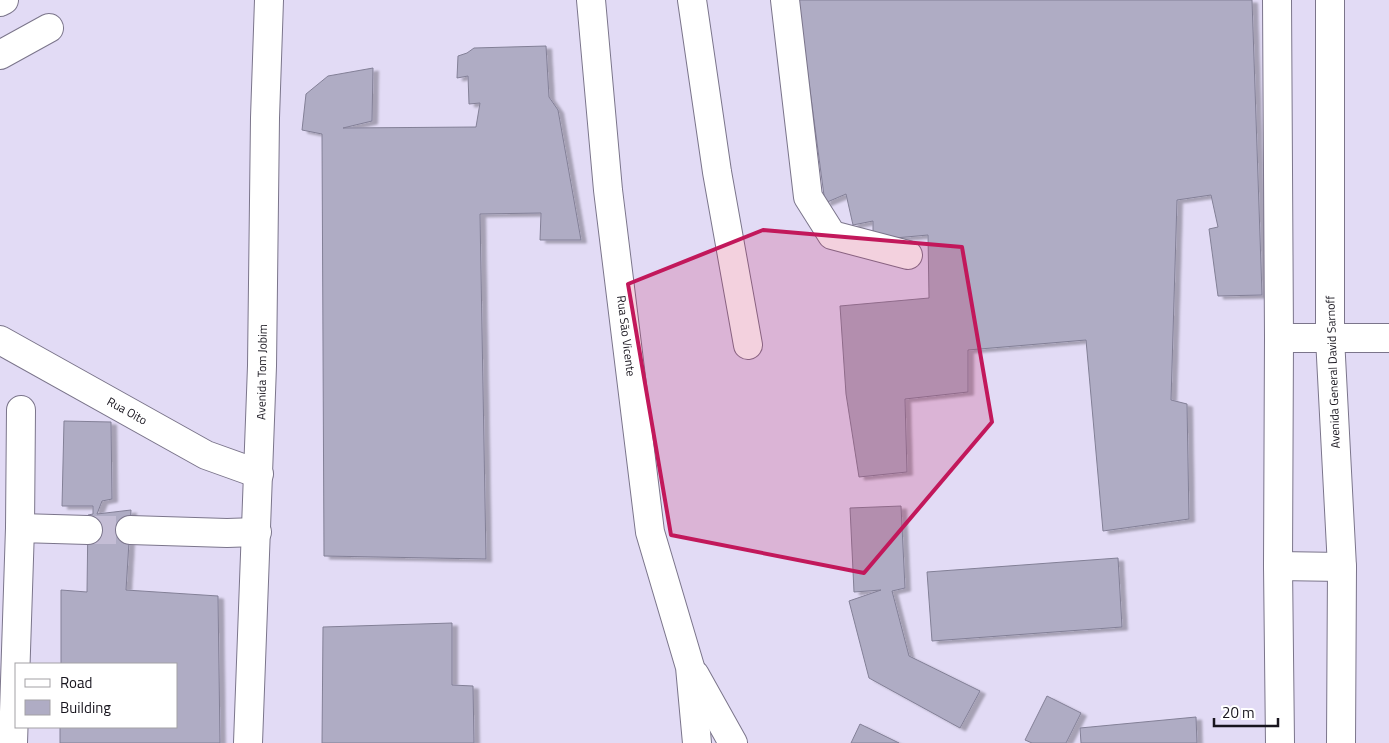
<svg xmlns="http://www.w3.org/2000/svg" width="1389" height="743" viewBox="0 0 1389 743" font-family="'Titillium Web',sans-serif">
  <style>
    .building { fill: #afacc4; stroke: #838097; filter: url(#shadow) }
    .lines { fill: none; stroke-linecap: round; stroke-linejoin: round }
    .minor-tunnel { stroke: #c4bdd5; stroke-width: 28; stroke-dasharray: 28 14; stroke-linecap: butt }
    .minor-casing { stroke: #7b758b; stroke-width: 30 }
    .minor { stroke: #fff; stroke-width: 28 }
    .marked { fill: #c2185b; fill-opacity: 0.2; stroke: #c2185b; stroke-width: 4; stroke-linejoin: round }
    .labels { text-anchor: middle; stroke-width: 4.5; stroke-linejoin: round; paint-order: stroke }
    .street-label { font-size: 12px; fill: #18151e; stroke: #fff }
  </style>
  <defs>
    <filter id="shadow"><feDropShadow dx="5.5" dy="3" stdDeviation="1" flood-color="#0004"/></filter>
  </defs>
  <rect width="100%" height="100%" fill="#e2dbf5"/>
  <g class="building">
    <path d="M798 0H1252L1262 295 1218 296 1209 229 1218 227 1211 195 1177 200 1171 400 1187 404 1189 519 1103 531 1086 340 968 350V392L905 399 907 472 859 477 846 394 840 306 929 298 928 235 873 240V221L853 225 846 194 825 203Z"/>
    <path d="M546 46 549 97 558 110 581 240H540L541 213 480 214 486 559 324 556 322 134 302 130 306 94 328 76 373 68 372 121 343 128 476 127 480 103 469 104 468 76 457 78 458 56 467 53 474 48Z"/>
    <path d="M64 421 111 422 112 499 102 501 97 514 131 510 126 590 218 596 220 743H60V727H176V664H61V590L87 592 88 515 93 514V506H62Z"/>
    <path d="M901 506 905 588 892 591 909 656 980 691 960 728 869 678 849 601 881 590 854 592 850 508Z"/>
    <path d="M1118 558 1122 627 932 641 927 572Z"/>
    <path d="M452 623V685L473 686 474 743H322L323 627Z"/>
    <path d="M1047 696 1081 713 1066 743H1032L1025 740Z"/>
    <path d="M1196 717 1197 743H1081L1080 728Z"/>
    <path d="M860 724 899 743H851Z"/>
  </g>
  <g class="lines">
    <path class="minor-tunnel" d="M88 530H130"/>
    <defs>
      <g id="minor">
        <path d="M591 0 608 190 650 532 690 667 697 743"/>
        <path d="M692 0 717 172 748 345"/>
        <path d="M785 0 808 197 832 235 908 255"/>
        <path d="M1277 0 1279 338 1278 566 1280 743"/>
        <path d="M1330 0V338L1342 567 1341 743"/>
        <path d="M0 2 4 0"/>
        <path d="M0 55 49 28"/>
        <path d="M1279 338H1389"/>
        <path d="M0 340 206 455 259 474"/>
        <path d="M20 528 21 410"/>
        <path d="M130 530 227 533 257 532"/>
        <path d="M1278 566 1342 567"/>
        <path d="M695 675 733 743"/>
        <path d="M13 743 20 528 88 530"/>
        <path d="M248 743 262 366 265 118 269 0"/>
      </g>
    </defs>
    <use href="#minor" class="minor-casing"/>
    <use href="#minor" class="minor"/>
  </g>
  <path class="marked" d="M763 230 962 247 992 422 864 573 671 535 628 284Z"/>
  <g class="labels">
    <g class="street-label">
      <text transform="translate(626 336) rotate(83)" y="4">Rua São Vicente</text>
      <text transform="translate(262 372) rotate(-89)" y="4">Avenida Tom Jobim</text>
      <text transform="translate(1333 372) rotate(-92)" y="4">Avenida General David Sarnoff</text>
      <text transform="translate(127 411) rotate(29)" y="4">Rua Oito</text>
    </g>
  </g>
  <rect x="15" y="663" width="162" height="65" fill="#ffffff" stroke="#a3a1a5"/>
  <rect x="25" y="679" width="25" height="8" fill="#ffffff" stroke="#a3a1a5"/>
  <text x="60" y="688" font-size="15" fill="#18151e">Road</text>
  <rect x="25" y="700" width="25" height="15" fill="#afacc4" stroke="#a3a1a5"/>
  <text x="60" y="713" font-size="15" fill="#18151e">Building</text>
  <path d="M1214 718v8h64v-8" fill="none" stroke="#18151e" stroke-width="2.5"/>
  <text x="1222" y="718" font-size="15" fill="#18151e" stroke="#ffffff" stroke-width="4" paint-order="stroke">20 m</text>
</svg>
